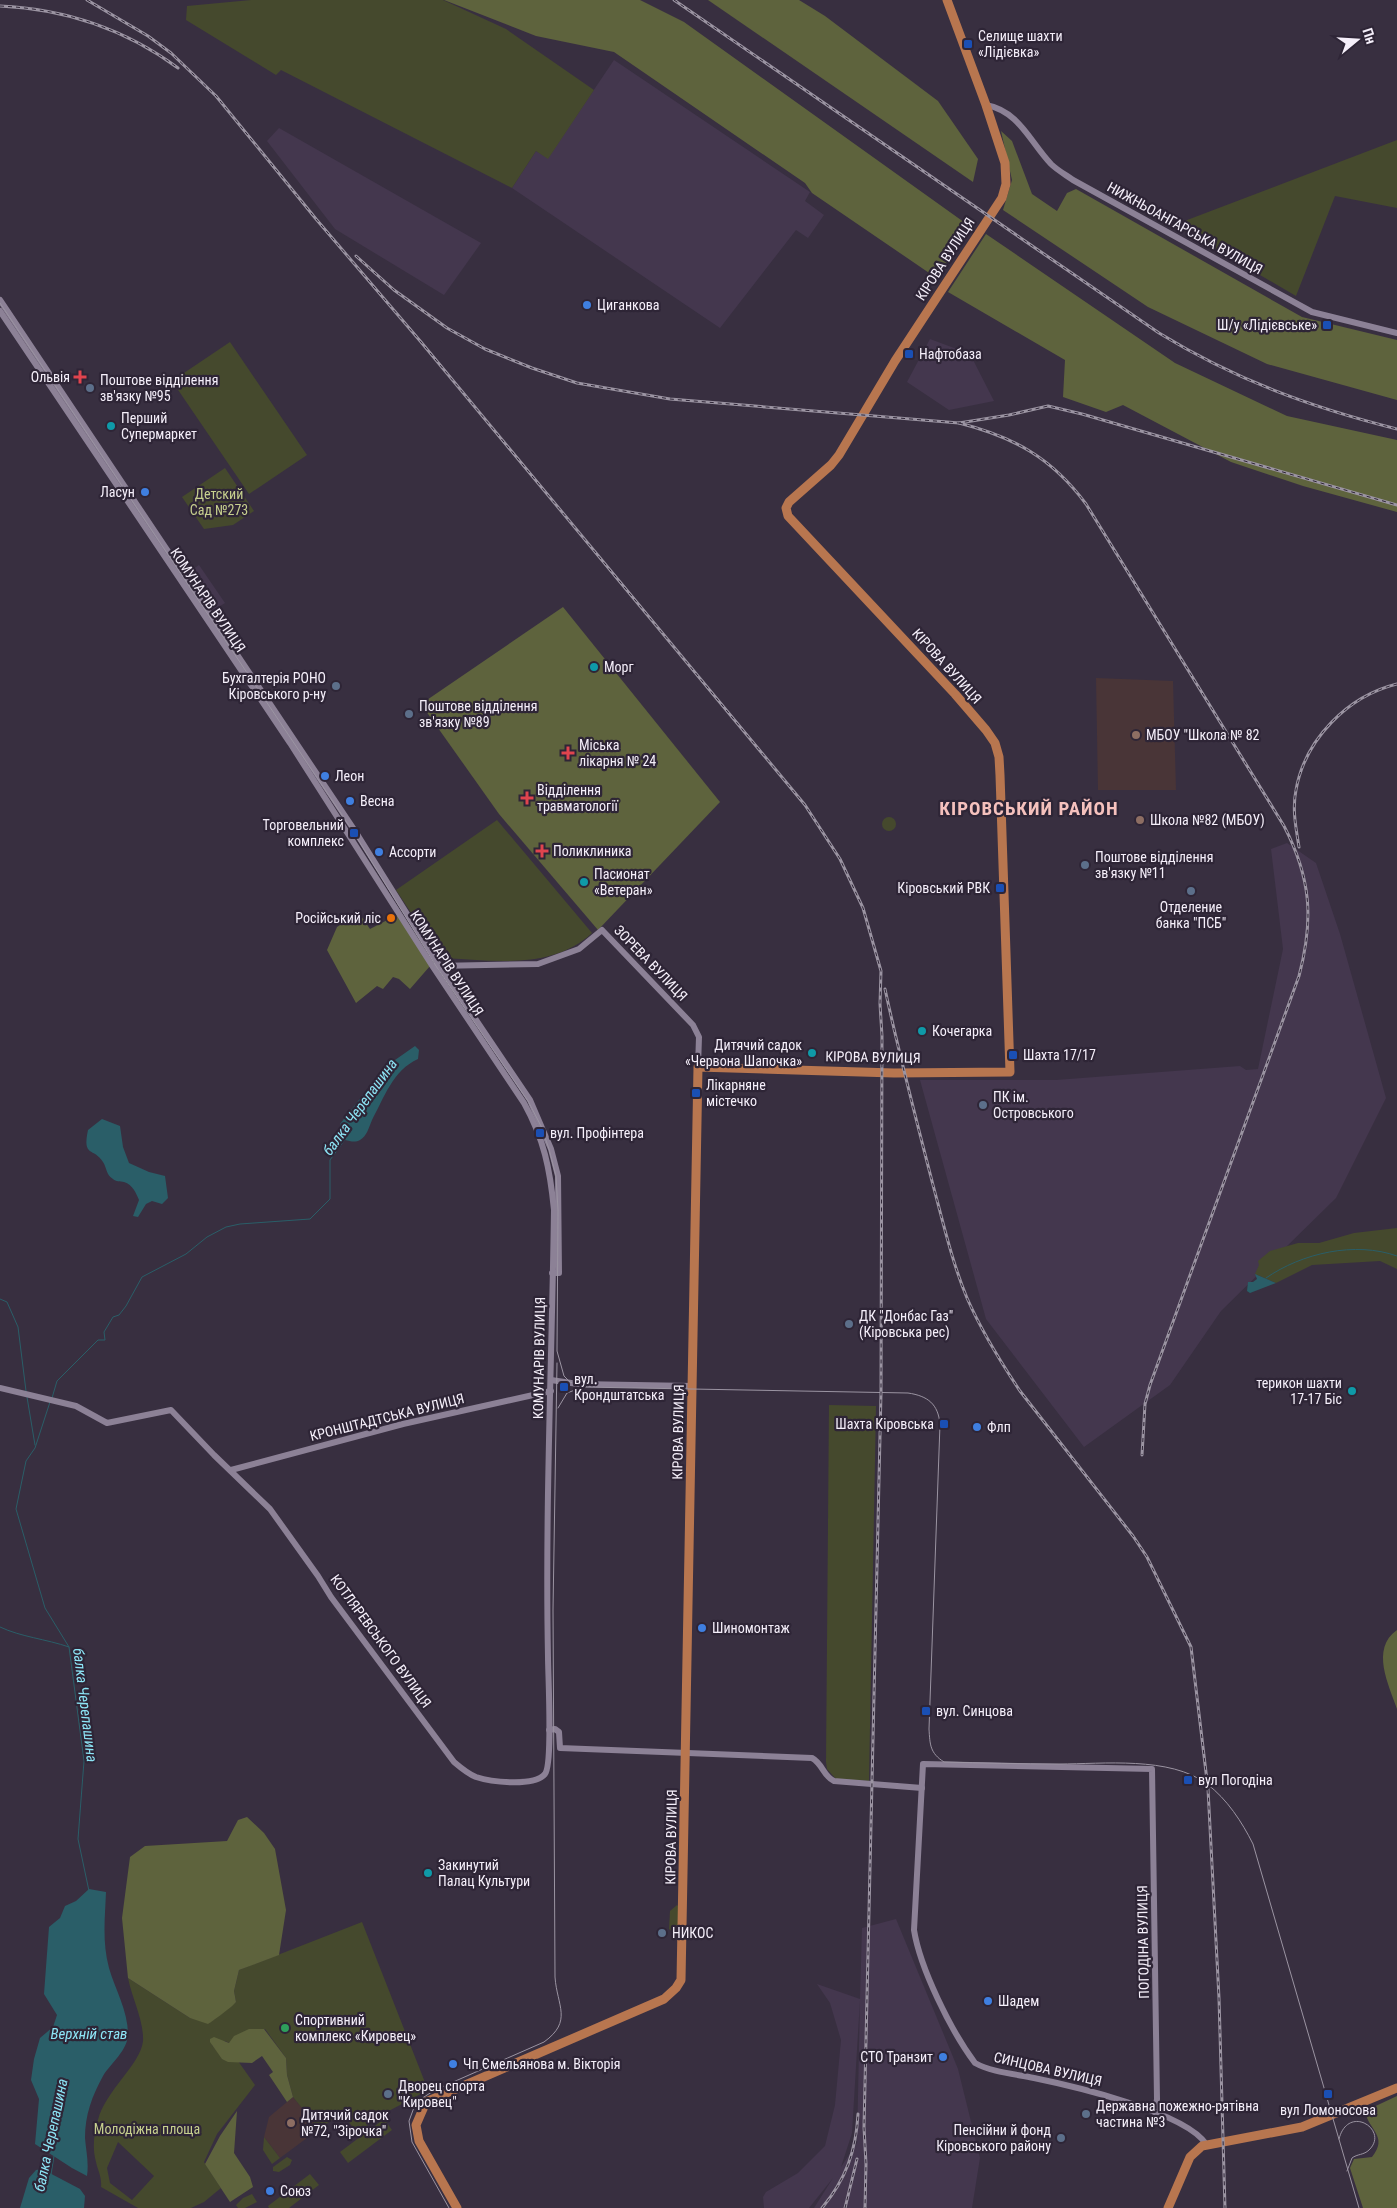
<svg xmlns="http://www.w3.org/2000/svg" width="1397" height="2208" viewBox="0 0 1397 2208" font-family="'Roboto Condensed',sans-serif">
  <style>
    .built { fill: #44374e; fill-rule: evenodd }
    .education { fill: #493537 }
    .green { fill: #45492d; fill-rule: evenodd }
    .forest { fill: #5e633d }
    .water { fill: #2a5e68 }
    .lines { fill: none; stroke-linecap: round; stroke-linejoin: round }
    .stream { stroke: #2a5e68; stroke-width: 1 }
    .minor { stroke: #8c8196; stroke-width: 6 }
    .major { stroke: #b8764f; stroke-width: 9 }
    .tram { stroke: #9b94a2; stroke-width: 1 }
    .rail-casing { stroke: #9b94a2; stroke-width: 3 }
    .rail { stroke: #2e2536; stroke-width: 1; stroke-dasharray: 4; stroke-linecap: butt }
    .transit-dot { fill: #1a4fb4; stroke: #2e2536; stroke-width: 2 }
    .shop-dot { fill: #3f7fe0; stroke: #2e2536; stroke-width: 2 }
    .health-dot { fill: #e0444e; stroke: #2e2536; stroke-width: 2 }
    .service-dot { fill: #5c6f8a; stroke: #2e2536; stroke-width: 2 }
    .culture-dot { fill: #0f9aa8; stroke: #2e2536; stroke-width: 2 }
    .education-dot { fill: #8d6e63; stroke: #2e2536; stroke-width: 2 }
    .food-dot { fill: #e8710a; stroke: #2e2536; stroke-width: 2 }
    .leisure-dot { fill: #2e9e5b; stroke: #2e2536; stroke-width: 2 }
    .labels { text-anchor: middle; stroke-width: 4.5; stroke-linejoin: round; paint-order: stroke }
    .poi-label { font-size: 14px; fill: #f5effa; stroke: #2e2536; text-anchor: start }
    .street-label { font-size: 14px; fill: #f5effa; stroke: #2e2536 }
    .park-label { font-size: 14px; fill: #c7d08e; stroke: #2e2536 }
    .water-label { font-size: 15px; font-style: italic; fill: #8de5f6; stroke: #2e2536 }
    .district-label { font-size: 19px; font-weight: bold; letter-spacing: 1px; fill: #f5c1bd; stroke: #2e2536 }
  </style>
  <rect width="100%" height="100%" fill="#382f40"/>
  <g class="built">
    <path d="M614 60 810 192 805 201 824 215 808 238 796 230 720 328 512 188 536 151 548 158Z"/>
    <path d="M279 128 481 243 444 295 335 229 267 141Z"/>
    <path d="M930 339 970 354 994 401 949 410 907 382Z"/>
    <path d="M199 565 225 603 210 612 185 575Z"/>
    <path d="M1287 843 1316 863 1340 934 1386 1098 1336 1198 1221 1311 1170 1385 1084 1447 986 1319 920 1080H1056L1240 1066 1246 1070 1258 1069 1283 949 1271 849Z"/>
    <path d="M896 1919 958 2069 980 2158 972 2208H814L833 2178 809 2208H764L763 2197 766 2192 798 2173 825 2146 835 2105 841 2040 830 2003 817 1984 860 1999 862 1928ZM860 2000 857 2143 841 2167 852 2133Z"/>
  </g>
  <g class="education">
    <path d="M1096 678 1173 681 1176 790H1098Z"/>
    <path d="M293 2097 319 2129 280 2158 264 2137 269 2117Z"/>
  </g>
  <g class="green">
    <path d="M251 0H443L506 29 594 90 548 159 536 151 512 188 281 70 276 75 186 20 187 6Z"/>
    <path d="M1397 140V208L1335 196 1296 296 1174 225Z"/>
    <path d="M230 342 307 455 249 494 172 381Z"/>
    <path d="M225 468 254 511 233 525 204 529 182 497Z"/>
    <circle cx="889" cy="824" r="7"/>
    <path d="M497 820 592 933C551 971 492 960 441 958L396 890Z"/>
    <path d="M1397 1228V1269L1380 1261 1312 1265 1276 1283 1255 1274 1259 1265 1258 1261 1270 1251 1298 1243H1319L1354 1233Z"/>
    <path d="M829 1405 876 1406 869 1781 836 1779 827 1769 826 1762Z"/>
    <path d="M677 1905 679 1907V1934L676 1935 669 1929 670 1911Z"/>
    <path d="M362 1922 428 2090 385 2113 357 2133 342 2113 319 2129 293 2097 287 2075 286 2058 265 2029 229 2043 225 2041 212 2045C222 2056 221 2062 238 2061L255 2085 217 2134 204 2162 221 2188 204 2202 191 2208H138L101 2187C102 2177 98 2171 96 2162 92 2147 94 2134 98 2120 105 2091 141 2064 143 2041 144 2021 132 1998 128 1978L190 2018 214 2020 219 2014 236 2002 234 1991 239 1970ZM118 2142 154 2176 132 2200 110 2183 107 2168Z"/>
    <path d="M384 2119 392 2130 348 2163 340 2152Z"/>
    <path d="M264 2137 280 2158 272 2164 263 2150Z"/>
    <path d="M287 2157 292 2160 290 2165 279 2172 273 2171V2167Z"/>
    <path d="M310 2174 319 2185 289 2208H269L268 2206Z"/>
    <path d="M252 2194 257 2202 245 2208H238L236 2205 243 2198Z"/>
  </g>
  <g class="forest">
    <path d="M444 0H640L684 22 968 225 938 279 812 193 805 183 614 52 536 36Z"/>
    <path d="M708 0H799L825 16 938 101 978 159 973 182Z"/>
    <path d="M1001 131 1012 141 1032 194 1057 211 1067 193 1076 189 1302 317 1397 340V400L1267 364 1148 307 1003 210 1012 180Z"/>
    <path d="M986 234 1175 363 1287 416 1397 440V512L1303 486 1231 462 1123 405 1106 412 1063 397 1065 360 948 292Z"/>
    <path d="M563 607 720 802 598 930 499 814 421 704Z"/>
    <path d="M359 913 370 929 397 915 430 966 410 989 399 979 393 977 383 989 377 986 356 1003 327 950 337 927Z"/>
    <path d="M1397 1630V1709C1389 1685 1370 1649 1397 1630Z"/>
    <path d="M247 1817 264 1833 275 1849 286 1910 279 1955 239 1970 234 1991 236 2002C232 2007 213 2021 208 2024L190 2018 128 1978 122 1918 130 1857 145 1846 227 1841 238 1820Z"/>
    <path d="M249 2029H264L286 2058 287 2075 293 2097 287 2102 269 2075 273 2072 262 2056 252 2063 228 2062 222 2059 210 2042V2039L214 2037 229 2043 234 2036Z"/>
    <path d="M1397 2096V2208H1363L1350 2168 1354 2159 1372 2157C1389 2136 1368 2130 1365 2111Z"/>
    <path d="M237 2111 234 2153 250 2177 253 2187 230 2202 205 2164 220 2136Z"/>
  </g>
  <g class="water">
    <path d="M415 1046 419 1050 418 1059C393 1070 384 1098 372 1120 369 1127 367 1136 360 1140 355 1143 350 1141 345 1140L340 1124 385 1067Z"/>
    <path d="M102 1119 120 1126 123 1147 129 1163 149 1172 165 1176 168 1198 162 1204 152 1201 146 1204 138 1217 133 1216 139 1200C136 1193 133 1185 124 1182 120 1181 116 1182 113 1179 106 1175 107 1168 103 1162 94 1147 82 1158 88 1130Z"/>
    <path d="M1255 1274 1276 1283 1250 1293 1247 1291 1248 1282H1253L1257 1279Z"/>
    <path d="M89 1889 106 1892C105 1918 102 1942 109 1968 115 1989 128 2011 128 2034 128 2050 111 2063 103 2076 92 2096 85 2115 85 2138 86 2151 89 2162 87 2176L72 2168 35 2144 39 2099 31 2080 34 2059 40 2038 53 2027 57 2015 44 1994 49 1927 60 1918 65 1906 76 1901Z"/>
    <path d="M42 2169 80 2189 85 2196 84 2208H20L29 2178 36 2170Z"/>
  </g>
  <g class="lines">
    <g class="stream">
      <path d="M1266 1278C1302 1253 1355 1241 1397 1256"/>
      <path d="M0 1299 7 1302 18 1327 26 1391"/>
      <path d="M27 1397 35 1445"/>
      <path d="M52 1398 57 1381 98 1340H105L104 1332 113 1317 119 1315 126 1306 142 1277 186 1254 207 1237 226 1227 240 1224 310 1219 330 1199V1160L346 1138"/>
      <path d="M50 1402 35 1448 26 1461 16 1509 45 1608 69 1647 84 1761 78 1839 89 1891"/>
      <path d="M0 1627C21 1637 46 1639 69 1647"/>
      <path d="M51 2175 54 2156"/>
    </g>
    <g class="minor">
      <path d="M986 105C1019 111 1030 142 1051 164 1057 170 1066 175 1073 180L1312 312 1397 333"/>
      <path d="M0 300 357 834 439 965 530 1100 551 1149 558 1176 559 1273H552"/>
      <path d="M0 311 290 743 433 967 524 1103C544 1139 550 1169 554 1210 552 1359 545 1508 548 1657 548 1675 553 1764 545 1774 534 1787 491 1782 476 1777 468 1774 461 1768 454 1762L331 1597 318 1576 270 1509 214 1455 171 1410 107 1423 76 1406 0 1388"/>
      <path d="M436 966 538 964 579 949 602 930 693 1025 699 1037 698 1067"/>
      <path d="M551 1380 578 1384 692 1386"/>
      <path d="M231 1470 403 1424 551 1391"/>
      <path d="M549 1730 555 1729 559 1732 560 1748 812 1758C823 1764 823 1776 834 1781L922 1788"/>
      <path d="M1155 2113 1157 2099 1152 1769 923 1764 914 1930C920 1968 951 2031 975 2063 991 2072 1015 2074 1034 2078 1073 2086 1185 2112 1206 2144"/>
    </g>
    <g class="major">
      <path d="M457 2208 419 2141 416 2125 426 2102 664 1999 676 1988 681 1980 698 1067 894 1073 1010 1072 1000 775 999 757 995 743 986 730 955 694 788 516 786 508 789 502 831 465 839 455 895 361 1002 198 1006 184 1005 163 986 105 947 0"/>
      <path d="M1168 2208 1190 2157 1202 2146 1302 2127 1397 2088"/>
    </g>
    <g class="tram">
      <path d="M0 303 354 833 436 966 528 1101 541 1126 549 1149 556 1176 558 1210 557 1351 564 1376 570 1382 583 1387 908 1393C928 1396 938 1404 940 1424L929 1729C930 1745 930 1753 944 1762 982 1763 1021 1764 1059 1764 1103 1764 1170 1756 1207 1784 1227 1799 1242 1822 1253 1844L1359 2208"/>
      <path d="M558 1408 567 1393 583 1387"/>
      <path d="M1339 2139C1348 2103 1390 2130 1369 2150 1364 2155 1357 2154 1352 2158L1347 2171"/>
      <path d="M449 2208 412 2142 409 2121 416 2102 435 2090 544 2042C573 2021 557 2006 555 1977L553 1610 557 1363"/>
    </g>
    <defs>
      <g id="rail">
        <path d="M87 0 148 36 171 53 216 96 316 219 421 342 805 805 840 859 863 908 881 971 880 1004 882 1036 881 1393 864 2127 866 2164 865 2208"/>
        <path d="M674 0 1159 333C1236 380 1310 407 1397 429"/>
        <path d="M0 6C65 9 125 29 178 68"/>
        <path d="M356 256 394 290 447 328 485 349 532 368 577 383 670 399 959 423 1009 415 1048 406 1082 414 1397 505"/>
        <path d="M959 423C1014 437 1052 458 1086 504L1284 826C1311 878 1314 919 1299 976L1150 1385 1145 1404 1142 1455"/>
        <path d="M1299 847C1296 828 1292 809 1296 790 1305 739 1348 696 1397 684"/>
        <path d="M885 989C899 1054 916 1119 933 1185 943 1222 952 1262 967 1298 981 1330 1000 1361 1020 1391L1133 1536 1147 1557 1191 1647 1208 1789 1219 1998 1225 2208"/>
        <path d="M822 2208C846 2179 856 2151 858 2114"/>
        <path d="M845 2208 857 2159"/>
      </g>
    </defs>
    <use href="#rail" class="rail-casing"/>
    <use href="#rail" class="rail"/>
  </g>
  <g class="transit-dot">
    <rect x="963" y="39" width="10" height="10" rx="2.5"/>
    <rect x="1322" y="320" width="10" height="10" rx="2.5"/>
    <rect x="904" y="349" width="10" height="10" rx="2.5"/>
    <rect x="349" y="828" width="10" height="10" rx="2.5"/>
    <rect x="995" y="883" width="10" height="10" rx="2.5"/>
    <rect x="1008" y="1050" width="10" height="10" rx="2.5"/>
    <rect x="691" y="1088" width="10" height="10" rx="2.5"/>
    <rect x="535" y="1128" width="10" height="10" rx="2.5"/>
    <rect x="559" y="1382" width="10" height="10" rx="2.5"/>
    <rect x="939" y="1419" width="10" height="10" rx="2.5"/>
    <rect x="921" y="1706" width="10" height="10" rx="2.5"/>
    <rect x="1183" y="1775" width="10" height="10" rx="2.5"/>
    <rect x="1323" y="2089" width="10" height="10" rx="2.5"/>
  </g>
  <g class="shop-dot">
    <circle cx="587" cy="305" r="5"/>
    <circle cx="145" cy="492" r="5"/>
    <circle cx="325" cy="776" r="5"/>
    <circle cx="350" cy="801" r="5"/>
    <circle cx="379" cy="852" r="5"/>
    <circle cx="977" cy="1427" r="5"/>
    <circle cx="702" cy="1628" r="5"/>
    <circle cx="988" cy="2001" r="5"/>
    <circle cx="943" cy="2057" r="5"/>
    <circle cx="453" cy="2064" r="5"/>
    <circle cx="270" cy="2191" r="5"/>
  </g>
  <g class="health-dot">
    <path d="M77.5 369.5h5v5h5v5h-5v5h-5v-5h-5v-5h5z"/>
    <path d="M565.5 745.5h5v5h5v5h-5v5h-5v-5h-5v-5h5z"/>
    <path d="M524.5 790.5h5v5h5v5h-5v5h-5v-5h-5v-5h5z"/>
    <path d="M539.5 843.5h5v5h5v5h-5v5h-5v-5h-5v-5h5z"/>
  </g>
  <g class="service-dot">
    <circle cx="90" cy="388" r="5"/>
    <circle cx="336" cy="686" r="5"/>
    <circle cx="409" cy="714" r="5"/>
    <circle cx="1085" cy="865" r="5"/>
    <circle cx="1191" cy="891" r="5"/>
    <circle cx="983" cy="1105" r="5"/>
    <circle cx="849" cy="1324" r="5"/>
    <circle cx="662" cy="1933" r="5"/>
    <circle cx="388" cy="2094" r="5"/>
    <circle cx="1086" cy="2114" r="5"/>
    <circle cx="1061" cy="2138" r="5"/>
  </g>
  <g class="culture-dot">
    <circle cx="111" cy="426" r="5"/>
    <circle cx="594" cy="667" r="5"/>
    <circle cx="584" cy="882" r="5"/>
    <circle cx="922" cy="1031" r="5"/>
    <circle cx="812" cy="1053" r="5"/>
    <circle cx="1352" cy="1391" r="5"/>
    <circle cx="428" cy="1873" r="5"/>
  </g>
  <g class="education-dot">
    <circle cx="1136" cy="735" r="5"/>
    <circle cx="1140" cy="820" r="5"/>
    <circle cx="291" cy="2123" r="5"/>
  </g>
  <circle class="food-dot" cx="391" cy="918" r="5"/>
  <circle class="leisure-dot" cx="285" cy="2028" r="5"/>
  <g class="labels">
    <g class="poi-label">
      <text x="978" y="41">Селище шахти<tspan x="978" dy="16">«Лідієвка»</tspan></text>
      <text x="597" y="310">Циганкова</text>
      <text x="1317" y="330" text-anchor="end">Ш/у «Лідієвське»</text>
      <text x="919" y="359">Нафтобаза</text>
      <text x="70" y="382" text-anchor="end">Ольвія</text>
      <text x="100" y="385">Поштове відділення<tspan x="100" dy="16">зв'язку №95</tspan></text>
      <text x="121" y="423">Перший<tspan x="121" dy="16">Супермаркет</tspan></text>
      <text x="135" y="497" text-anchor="end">Ласун</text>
      <text x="604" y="672">Морг</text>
      <text x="326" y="683" text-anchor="end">Бухгалтерія РОНО<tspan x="326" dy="16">Кіровського р-ну</tspan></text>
      <text x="419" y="711">Поштове відділення<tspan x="419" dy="16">зв'язку №89</tspan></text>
      <text x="1146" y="740">МБОУ "Школа № 82</text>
      <text x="579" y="750">Міська<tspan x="579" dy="16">лікарня № 24</tspan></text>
      <text x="335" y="781">Леон</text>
      <text x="537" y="795">Відділення<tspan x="537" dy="16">травматології</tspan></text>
      <text x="360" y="806">Весна</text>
      <text x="1150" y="825">Школа №82 (МБОУ)</text>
      <text x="344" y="830" text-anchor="end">Торговельний<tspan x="344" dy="16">комплекс</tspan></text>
      <text x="553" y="856">Поликлиника</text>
      <text x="389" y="857">Ассорти</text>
      <text x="1095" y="862">Поштове відділення<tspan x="1095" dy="16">зв'язку №11</tspan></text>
      <text x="594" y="879">Пасионат<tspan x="594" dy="16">«Ветеран»</tspan></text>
      <text x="990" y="893" text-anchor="end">Кіровський РВК</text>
      <text x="1191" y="912" text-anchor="middle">Отделение<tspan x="1191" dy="16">банка "ПСБ"</tspan></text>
      <text x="381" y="923" text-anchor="end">Російський ліс</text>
      <text x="932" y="1036">Кочегарка</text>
      <text x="802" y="1050" text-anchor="end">Дитячий садок<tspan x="802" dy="16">«Червона Шапочка»</tspan></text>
      <text x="1023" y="1060">Шахта 17/17</text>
      <text x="706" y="1090">Лікарняне<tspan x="706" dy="16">містечко</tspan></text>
      <text x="993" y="1102">ПК ім.<tspan x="993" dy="16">Островського</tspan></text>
      <text x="550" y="1138">вул. Профінтера</text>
      <text x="859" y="1321">ДК "Донбас Газ"<tspan x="859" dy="16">(Кіровська рес)</tspan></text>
      <text x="574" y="1384">вул.<tspan x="574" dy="16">Крондштатська</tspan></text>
      <text x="1342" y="1388" text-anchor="end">терикон шахти<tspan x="1342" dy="16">17-17 Біс</tspan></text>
      <text x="934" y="1429" text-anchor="end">Шахта Кіровська</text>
      <text x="987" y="1432">Флп</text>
      <text x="712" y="1633">Шиномонтаж</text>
      <text x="936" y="1716">вул. Синцова</text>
      <text x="1198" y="1785">вул Погодіна</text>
      <text x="438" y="1870">Закинутий<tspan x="438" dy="16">Палац Культури</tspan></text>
      <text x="672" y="1938">НИКОС</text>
      <text x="998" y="2006">Шадем</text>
      <text x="295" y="2025">Cпортивний<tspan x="295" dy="16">комплекс «Кировец»</tspan></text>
      <text x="933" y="2062" text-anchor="end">СТО Транзит</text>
      <text x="463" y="2069">Чп Ємельянова м. Вікторія</text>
      <text x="398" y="2091">Дворец спорта<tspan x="398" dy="16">"Кировец"</tspan></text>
      <text x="1096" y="2111">Державна пожежно-рятівна<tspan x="1096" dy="16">частина №3</tspan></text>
      <text x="1328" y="2115" text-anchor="middle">вул Ломоносова</text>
      <text x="301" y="2120">Дитячий садок<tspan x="301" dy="16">№72, "Зірочка"</tspan></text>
      <text x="1051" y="2135" text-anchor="end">Пенсійни й фонд<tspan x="1051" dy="16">Кіровського району</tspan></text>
      <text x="280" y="2196">Союз</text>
    </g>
    <g class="street-label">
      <text transform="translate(1185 228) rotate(29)" y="5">НИЖНЬОАНГАРСЬКА ВУЛИЦЯ</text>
      <text transform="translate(945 259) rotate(-57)" y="5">КІРОВА ВУЛИЦЯ</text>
      <text transform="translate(208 600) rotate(56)" y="5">КОМУНАРІВ ВУЛИЦЯ</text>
      <text transform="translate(947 666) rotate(48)" y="5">КІРОВА ВУЛИЦЯ</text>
      <text transform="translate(447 963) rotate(57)" y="5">КОМУНАРІВ ВУЛИЦЯ</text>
      <text transform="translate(651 963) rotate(46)" y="5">ЗОРЕВА ВУЛИЦЯ</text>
      <text transform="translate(873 1057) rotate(1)" y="5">КІРОВА ВУЛИЦЯ</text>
      <text transform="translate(539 1358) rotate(-89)" y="5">КОМУНАРІВ ВУЛИЦЯ</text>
      <text transform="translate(387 1417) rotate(-14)" y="5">КРОНШТАДТСЬКА ВУЛИЦЯ</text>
      <text transform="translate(678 1432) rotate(-89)" y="5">КІРОВА ВУЛИЦЯ</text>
      <text transform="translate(381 1641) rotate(54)" y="5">КОТЛЯРЕВСЬКОГО ВУЛИЦЯ</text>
      <text transform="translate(671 1837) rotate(-89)" y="5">КІРОВА ВУЛИЦЯ</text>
      <text transform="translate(1143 1942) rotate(-91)" y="5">ПОГОДІНА ВУЛИЦЯ</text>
      <text transform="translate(1048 2069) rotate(13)" y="5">СИНЦОВА ВУЛИЦЯ</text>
    </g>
    <g class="park-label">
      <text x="219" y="499">Детский<tspan x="219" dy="16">Сад №273</tspan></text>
      <text x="147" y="2134">Молодіжна площа</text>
    </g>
    <g class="water-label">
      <text transform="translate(360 1107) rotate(-54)" y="5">балка Черепашина</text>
      <text transform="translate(85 1705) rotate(83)" y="5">балка Черепашина</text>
      <text x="89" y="2039">Верхній став</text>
      <text transform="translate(51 2135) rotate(-78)" y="5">балка Черепашина</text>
    </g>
    <g class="district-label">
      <text x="1029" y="815">КІРОВСЬКИЙ РАЙОН</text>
    </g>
  </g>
  <g transform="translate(1357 40) rotate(72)" stroke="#2e2536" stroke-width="4" paint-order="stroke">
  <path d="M0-4L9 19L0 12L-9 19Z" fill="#f5effa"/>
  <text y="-8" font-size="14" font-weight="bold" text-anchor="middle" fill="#f5effa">Пн</text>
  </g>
</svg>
